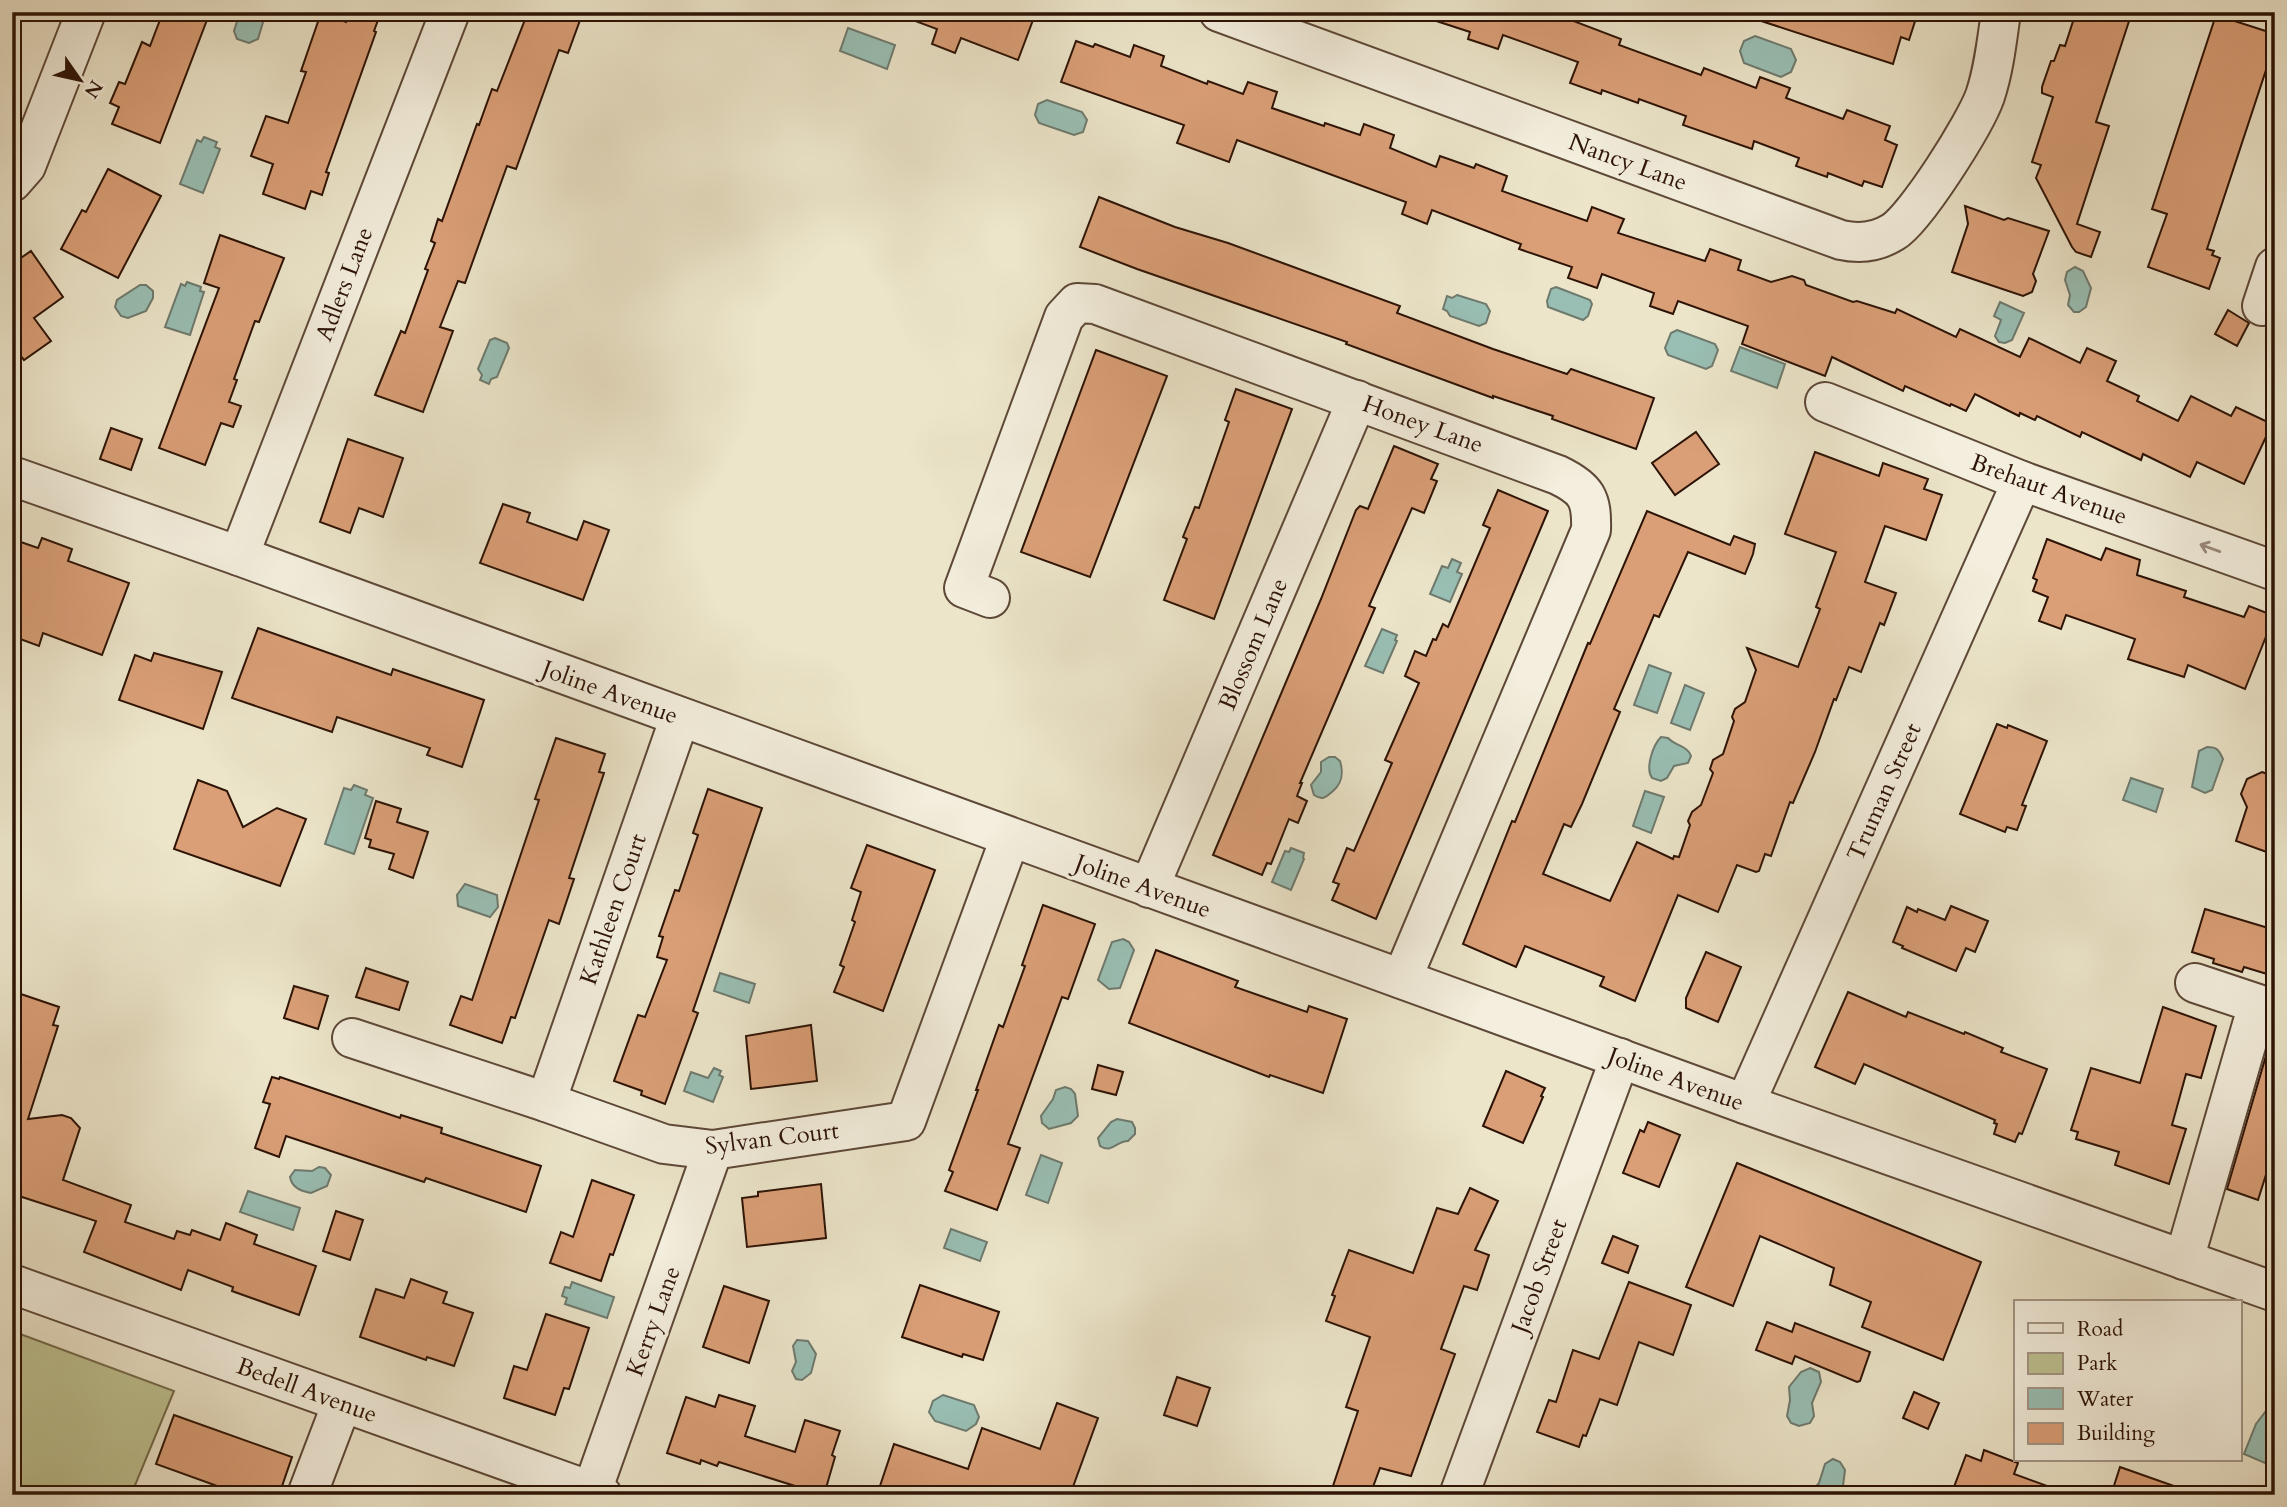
<svg xmlns="http://www.w3.org/2000/svg" width="2287" height="1507" viewBox="0 0 2287 1507" font-family="Cardo,serif">
  <style>
    .green { fill: #bec292; stroke: #766a4c; stroke-width: 2 }
    .water { fill: #99bfb4; stroke: #6e7a6e; stroke-width: 2 }
    .building { fill: #da9f77; stroke: #2d1306; stroke-width: 2 }
    .lines { fill: none; stroke-linecap: round; stroke-linejoin: round }
    .minor-casing { stroke: #5d4837; stroke-width: 42 }
    .minor { stroke: #f3eedd; stroke-width: 38 }
    .oneway { stroke: #9a8b7c }
    .labels { text-anchor: middle; stroke-width: 7; stroke-linejoin: round; paint-order: stroke }
    .street-label { font-size: 24px; fill: #2d1306; stroke: #f3eedd }
  </style>
  <rect width="100%" height="100%" fill="#ece5ca"/>
  <filter id="stains"><feTurbulence type="fractalNoise" baseFrequency=".00286" numOctaves="4"/><feColorMatrix values="0 0 0 0 .2 0 0 0 0 .09 0 0 0 0 .02 0 0 0 .5 -.17"/></filter>
  <radialGradient id="worn" r=".72"><stop offset=".6" stop-color="#630" stop-opacity="0"/><stop offset="1" stop-color="#630" stop-opacity=".3"/></radialGradient>
  <path class="green" d="M12 1331 174 1391 131 1495H12Z"/>
  <g class="water">
    <path d="M240 12H266L258 39 249 43 237 39 234 31Z"/>
    <path d="M848 28 895 45 887 69 840 51Z"/>
    <path d="M1755 36 1791 49 1796 60 1791 72 1781 77 1744 63 1740 51 1744 41Z"/>
    <path d="M1047 100 1082 112 1087 120 1083 132 1074 135 1039 123 1035 115 1038 104Z"/>
    <path d="M204 137 217 142 215 147 220 149 203 193 180 184 197 140 201 142Z"/>
    <path d="M2075 267 2083 271 2091 288 2086 307 2079 312H2074L2068 305 2070 295 2065 280 2067 272Z"/>
    <path d="M187 282 201 287 200 291 204 292 190 335 165 327 181 284 185 286Z"/>
    <path d="M140 285H146L153 291V298L146 311 128 318 121 316 115 307 117 300Z"/>
    <path d="M1556 287 1590 300 1592 304 1588 316 1583 320 1548 307 1547 301 1551 289Z"/>
    <path d="M1457 295 1486 304 1490 311 1486 323 1479 326 1450 316 1447 311 1443 309 1447 296 1452 298Z"/>
    <path d="M2000 302 2024 313 2012 340 2005 343 1999 342 1995 336 2001 320 1994 316Z"/>
    <path d="M1677 330 1715 344 1718 350 1712 366 1706 369 1668 355 1665 348 1671 333Z"/>
    <path d="M495 338 507 343 509 348 497 377 491 379 489 384 480 380 482 375 478 369 490 340Z"/>
    <path d="M1740 347 1785 364 1777 388 1731 371Z"/>
    <path d="M1452 559 1461 563 1457 572 1462 574 1450 602 1430 594 1442 566 1448 568Z"/>
    <path d="M1382 629 1397 635 1395 640 1397 641 1383 673 1365 666Z"/>
    <path d="M1649 665 1671 673 1657 713 1634 705Z"/>
    <path d="M1685 685 1704 693 1690 730 1671 723Z"/>
    <path d="M1661 737 1668 738C1675 746 1687 745 1691 756L1688 763 1674 766 1667 778 1661 781 1652 778C1645 768 1653 745 1661 737Z"/>
    <path d="M2207 747C2217 747 2219 750 2223 759L2212 790 2205 793 2192 787 2199 751Z"/>
    <path d="M1329 757H1335L1340 761C1344 774 1342 783 1333 791 1326 797 1323 801 1314 795L1311 785 1321 772V762Z"/>
    <path d="M2131 778 2163 789 2156 812 2123 800Z"/>
    <path d="M354 785 367 790 365 795 373 798 354 854 325 844 344 788 351 790Z"/>
    <path d="M1645 791 1664 797 1651 833 1633 826Z"/>
    <path d="M1291 848 1304 853 1303 858 1304 859 1291 890 1272 882 1285 851 1289 852Z"/>
    <path d="M465 884 497 895 498 907 490 917 458 906 457 895Z"/>
    <path d="M1123 939 1129 942 1134 950 1120 988 1109 989 1098 980 1112 942Z"/>
    <path d="M720 973 755 984 749 1003 714 991Z"/>
    <path d="M714 1068 721 1071 719 1075 723 1077 713 1102 684 1091 691 1072 708 1078Z"/>
    <path d="M1065 1087 1071 1089 1075 1094 1078 1116 1071 1123 1049 1129 1042 1123 1041 1116 1053 1099 1056 1090Z"/>
    <path d="M1117 1119 1132 1122 1135 1128V1134L1128 1141C1116 1141 1112 1154 1100 1146L1098 1138 1111 1122Z"/>
    <path d="M1041 1155 1062 1163 1048 1203 1026 1195Z"/>
    <path d="M319 1167 325 1168 331 1175 327 1186 311 1193C301 1191 292 1188 290 1177L295 1170 312 1171Z"/>
    <path d="M248 1191 300 1208 293 1230 240 1212Z"/>
    <path d="M951 1229 987 1242 980 1261 944 1248Z"/>
    <path d="M572 1282 614 1297 607 1318 565 1304 567 1298 562 1296 565 1287 570 1288Z"/>
    <path d="M797 1340 808 1341 816 1354 811 1373 802 1380 796 1379 792 1371 796 1362 793 1346Z"/>
    <path d="M1810 1368 1819 1372 1821 1382 1812 1403 1814 1416 1810 1423 1799 1426 1791 1423 1787 1416 1790 1400 1789 1387 1801 1372Z"/>
    <path d="M943 1395 974 1405 979 1417 976 1424 966 1431 935 1421 929 1412 933 1401Z"/>
    <path d="M2266 1411 2275 1414V1439L2265 1463 2244 1454 2256 1424Z"/>
    <path d="M1833 1459 1840 1462 1845 1470 1842 1494 1809 1495 1819 1483 1825 1464Z"/>
  </g>
  <g class="building">
    <path d="M163 12H210L160 143 112 124 119 107 110 103 119 82 125 84 142 42 150 46Z"/>
    <path d="M349 12H381L374 31 376 32 326 172 329 173 322 195 311 191 305 209 263 194 273 164 251 156 266 116 288 123 306 72 301 71 321 13 346 22Z"/>
    <path d="M528 12H583L568 53 559 50 516 169 507 166 465 283 458 281 440 327 453 331 423 412 375 395 401 331 405 333 428 270 425 269 435 243 431 241 438 219 442 221 477 124 479 125 492 89 497 91Z"/>
    <path d="M900 12H1036L1018 60 961 38 955 53 932 44 937 29 899 15Z"/>
    <path d="M1424 12H1570L1568 19 1621 39 1619 45 1701 75 1704 68 1756 88 1760 77 1790 88 1786 98 1843 119 1847 110 1890 126 1885 140 1897 145 1882 187 1864 181 1862 186 1828 173 1827 177 1796 166 1799 158 1754 141 1752 149 1683 125 1686 116 1639 99 1638 103 1602 90 1601 94 1570 83 1578 62 1503 35 1498 49 1468 39 1470 32 1424 17Z"/>
    <path d="M1752 12H1918L1909 40 1901 37 1893 64 1752 18Z"/>
    <path d="M2076 12H2132L2096 122 2109 126 2077 224 2100 232 2091 257 2076 252 2072 247 2036 178 2041 165 2032 162 2053 97 2042 93V87L2051 61H2054L2060 45 2065 46Z"/>
    <path d="M2216 15 2275 34V59L2270 58 2207 249 2214 251 2212 255 2220 258 2209 289 2148 267 2167 214 2152 209Z"/>
    <path d="M1076 41 1093 47 1095 44 1130 57 1134 45 1164 56 1161 66 1207 84 1208 81 1243 94 1248 82 1277 92 1272 108 1324 126 1325 123 1360 135 1364 124 1394 135 1390 148 1436 167 1440 156 1474 168 1476 164 1507 176 1502 191 1587 221 1592 207 1624 219 1618 233 1705 261 1710 249 1741 260 1738 270 1771 282 1792 276 1804 280 1806 285 1853 302 1857 301 1895 313 1897 309 1956 337 1960 329 2020 357 2029 338 2080 363 2087 348 2116 361 2107 381 2139 396 2137 401 2178 421 2191 396 2231 416 2236 407 2272 424 2244 484 2197 462 2190 477 2143 454 2141 460 2082 432 2080 437 2037 416 2035 420 2020 413 2019 416 1975 394 1966 411 1951 404 1950 406 1905 386 1903 391 1832 357 1825 376 1742 344 1748 326 1678 301 1673 314 1650 306 1654 293 1602 274 1597 288 1568 278 1572 267 1519 249 1521 244 1432 210 1427 224 1402 214 1406 202 1237 140 1229 162 1177 143 1184 125 1061 82Z"/>
    <path d="M108 169 161 196 118 278 61 249 82 210 86 212Z"/>
    <path d="M1099 197 1175 227 1228 243 1400 306 1397 313 1493 349 1567 374 1571 369 1654 398 1636 449 1552 419 1553 416 1493 396V398L1346 344 1347 342 1137 269 1080 247Z"/>
    <path d="M1965 206 2004 220 2008 218 2049 231 2033 274 2036 281 2032 292 2023 296 1952 272 1968 224Z"/>
    <path d="M220 235 284 258 259 322 255 321 234 379 237 380 229 402 241 406 233 427 221 423 205 465 159 448 219 288 204 283Z"/>
    <path d="M31 251 63 297 34 318 51 341 24 360 12 344V264Z"/>
    <path d="M2228 310 2249 323 2237 346 2215 334Z"/>
    <path d="M1096 350 1167 376 1090 577 1021 552Z"/>
    <path d="M1236 389 1292 409 1214 619 1164 600 1187 539 1183 537 1195 507 1199 508 1229 422 1225 420Z"/>
    <path d="M111 428 142 439 131 470 100 459Z"/>
    <path d="M1696 432 1719 464 1675 495 1652 463Z"/>
    <path d="M348 439 403 458 383 517 359 508 350 533 320 522Z"/>
    <path d="M1394 446 1438 464 1431 479 1437 481 1424 513 1412 508 1369 606 1375 608 1300 783H1302L1297 796 1307 801 1298 823 1289 819 1271 864 1267 863 1262 875 1213 855 1321 599 1356 510 1360 506 1368 509Z"/>
    <path d="M1815 452 1879 476 1883 463 1928 479 1924 489 1942 495 1926 540 1885 526 1865 582 1896 593 1884 625 1880 623 1861 672 1849 667 1836 700 1834 699 1815 752 1793 803 1790 802 1771 856 1765 854 1759 871 1756 872 1737 865 1718 912 1678 895 1635 1001 1600 986 1604 977 1525 946 1516 967 1463 944 1512 821 1515 822 1588 643 1590 644 1647 511 1730 545 1734 536 1755 544 1753 554 1745 574 1688 552 1659 617 1654 615 1614 709 1620 712 1582 804 1571 827 1564 824 1543 874 1610 901 1637 842 1673 859 1674 856 1679 857 1690 825 1688 821 1692 812 1701 805 1713 773 1710 769 1713 760 1723 754 1734 721 1732 717 1735 709 1745 702 1756 670 1747 648 1798 667 1820 609 1816 607 1836 552 1785 534Z"/>
    <path d="M1498 490 1548 511 1376 919 1332 900 1339 884 1333 882 1347 848 1354 851 1392 763 1385 760 1419 683 1405 676 1415 651 1426 656 1433 639 1436 640 1443 624 1448 627 1490 528 1483 525Z"/>
    <path d="M503 504 530 513 527 522 577 540 584 521 609 530 583 600 480 563Z"/>
    <path d="M42 538 72 549 68 561 129 583 102 655 43 633 39 646 12 636V539L38 548Z"/>
    <path d="M2047 539 2101 560 2106 548 2140 560 2137 575 2186 591 2184 597 2244 617 2249 606 2272 615 2269 623 2271 624 2245 689 2188 665 2184 677 2128 659 2135 639 2066 615 2061 629 2039 621 2048 597 2033 591 2037 580 2033 578Z"/>
    <path d="M258 628 391 675 393 669 484 700 462 767 427 755 430 748 337 717 332 732 232 698Z"/>
    <path d="M154 653 222 672 203 729 119 700 135 655 151 661Z"/>
    <path d="M1997 724 2007 728 2008 725 2047 741 2022 805 2026 806 2017 830 2007 827 2005 832 1960 814Z"/>
    <path d="M556 738 605 754 599 772 604 773 569 878 574 879 559 924 549 920 515 1018 511 1017 502 1043 450 1025 461 996 472 1000 539 800 535 799Z"/>
    <path d="M2262 772 2275 777V855L2236 841 2247 807 2241 794 2247 779Z"/>
    <path d="M198 780 227 791 243 827 277 808 306 819 280 886 174 849Z"/>
    <path d="M708 789 762 808 693 1011 698 1013 665 1104 641 1095 642 1091 614 1081 638 1015 645 1017 667 960 657 957 663 937 659 936 675 890 679 891 698 835 693 833Z"/>
    <path d="M376 801 401 809 397 822 428 832 413 878 389 869 394 854 369 847 371 840 365 838Z"/>
    <path d="M867 845 935 870 883 1011 834 992 844 967 840 965 855 922 852 920 861 892 851 888Z"/>
    <path d="M1043 905 1095 924 1068 999 1062 997 1008 1144 1020 1148 997 1210 945 1191 953 1172 949 1170 978 1090H976L999 1025 1003 1027 1025 966 1022 965Z"/>
    <path d="M1951 906 1988 921 1975 952 1966 948 1956 971 1902 948 1903 946 1893 942 1907 907 1917 912 1918 909 1945 920Z"/>
    <path d="M2205 909 2275 930V949L2267 974 2244 967 2242 972 2213 963 2214 959 2192 952Z"/>
    <path d="M1156 950 1238 981 1235 987 1307 1012 1309 1006 1347 1019 1323 1093 1270 1075 1269 1077 1129 1023Z"/>
    <path d="M1706 952 1741 967 1718 1022 1686 1008V998Z"/>
    <path d="M366 968 408 982 399 1010 356 997Z"/>
    <path d="M294 986 328 996 318 1029 284 1018Z"/>
    <path d="M12 991 59 1007 53 1025 58 1026 28 1119 62 1115 71 1118 80 1128 63 1180 131 1205 125 1222 174 1239 177 1231 190 1235 192 1230 220 1240 226 1223 257 1235 254 1244 316 1266 299 1315 232 1291 233 1287 188 1270 181 1290 84 1252 96 1221 19 1196 21 1189 12 1186Z"/>
    <path d="M1848 992 1906 1017 1908 1012 1964 1034 1965 1032 2003 1048 2001 1052 2047 1069 2022 1134 2019 1133 2015 1142 1994 1134 1997 1124 1994 1123 1995 1120 1864 1064 1855 1084 1815 1067Z"/>
    <path d="M2163 1007 2216 1026 2201 1078 2186 1074 2172 1125 2186 1129 2169 1184 2115 1165 2119 1152 2076 1139 2078 1132 2071 1130 2091 1068 2140 1083Z"/>
    <path d="M811 1025 817 1081 751 1089 746 1036Z"/>
    <path d="M2270 1042 2275 1043V1146L2258 1200 2227 1189Z"/>
    <path d="M1098 1065 1123 1072 1116 1095 1092 1089Z"/>
    <path d="M1506 1071 1545 1088 1541 1096 1543 1097 1523 1143 1483 1126Z"/>
    <path d="M272 1077 279 1079 280 1077 400 1118 401 1115 442 1128 441 1133 541 1166 526 1212 426 1178 424 1182 286 1136 279 1157 255 1148 270 1104 263 1102Z"/>
    <path d="M1648 1122 1680 1135 1659 1187 1623 1173 1640 1130 1644 1132Z"/>
    <path d="M1737 1163 1981 1262 1943 1360 1862 1327 1871 1302 1830 1285 1834 1268 1760 1236 1733 1306 1686 1287Z"/>
    <path d="M592 1180 634 1195 613 1255 610 1254 601 1281 550 1263 561 1232 573 1237Z"/>
    <path d="M821 1184 826 1238 747 1247 742 1198 758 1196V1192Z"/>
    <path d="M1470 1188 1498 1201 1475 1250 1489 1255 1477 1290 1464 1286 1441 1349 1455 1354 1411 1476 1380 1468 1370 1495H1330L1358 1411 1346 1407 1370 1337 1326 1321 1335 1296 1332 1295 1349 1250 1413 1273 1437 1208 1458 1214Z"/>
    <path d="M336 1211 363 1220 350 1260 323 1251Z"/>
    <path d="M1613 1236 1638 1246 1628 1273 1602 1263Z"/>
    <path d="M411 1279 447 1292 443 1303 473 1313 454 1366 427 1357 426 1360 360 1337 376 1289 404 1298Z"/>
    <path d="M1629 1282 1691 1305 1673 1355 1639 1342 1617 1405 1600 1399 1586 1436 1583 1435 1579 1447 1537 1432 1549 1400 1556 1402 1573 1350 1599 1359Z"/>
    <path d="M920 1285 999 1312 983 1360 963 1354 962 1357 902 1337Z"/>
    <path d="M724 1286 769 1301 749 1363 703 1347Z"/>
    <path d="M546 1314 589 1328 569 1389 564 1388 555 1415 504 1398 514 1366 527 1370Z"/>
    <path d="M1767 1322 1792 1332 1795 1323 1870 1352 1860 1381 1857 1382 1795 1356 1792 1364 1756 1350Z"/>
    <path d="M1177 1377 1210 1388 1197 1426 1164 1415Z"/>
    <path d="M1914 1392 1939 1403 1928 1429 1903 1418Z"/>
    <path d="M719 1395 755 1406 745 1436 795 1452 805 1420 840 1431 832 1455 835 1457 824 1495H792L795 1486 719 1462 717 1466 701 1460 700 1464 667 1453 686 1397 715 1407Z"/>
    <path d="M1057 1403 1098 1418 1070 1495H877L894 1444 968 1469 982 1428 1040 1449Z"/>
    <path d="M174 1415 292 1457 279 1495H242L156 1464Z"/>
    <path d="M1984 1450 2018 1463 2014 1474 2064 1492 2063 1495H1951L1966 1455 1981 1461Z"/>
    <path d="M2120 1467 2188 1491V1495H2111Z"/>
  </g>
  <g class="lines">
    <defs>
      <g id="minor">
        <path d="M1219 12 1841 240C1859 244 1877 242 1893 232 1916 218 1975 124 1985 96 1994 69 1997 40 2001 12"/>
        <path d="M12 182 26 166 86 12"/>
        <path d="M2262 306 2275 267"/>
        <path d="M1825 402 2022 481 2275 571"/>
        <path d="M12 476 239 556 1745 1104 2275 1292"/>
        <path d="M239 556 450 12"/>
        <path d="M990 598 964 588 1064 317 1077 303 1095 304 1558 475C1587 489 1592 499 1591 530L1402 979"/>
        <path d="M1149 888 1357 400"/>
        <path d="M352 1038 546 1102 664 1144 713 1150 906 1121 1010 838"/>
        <path d="M546 1102 680 717"/>
        <path d="M1745 1104 2022 481"/>
        <path d="M2184 1260 2258 1004 2195 983"/>
        <path d="M12 1284 602 1495"/>
        <path d="M592 1491 713 1150"/>
        <path d="M307 1495 342 1403"/>
        <path d="M1459 1495 1620 1058"/>
      </g>
    </defs>
    <use href="#minor" class="minor-casing"/>
    <use href="#minor" class="minor"/>
  </g>
  <defs><path id="oneway-shaft" d="M-6 0H5M1.5-3L5.5 0L1.5 3" fill="none" stroke-width="1.6" stroke-linecap="round" stroke-linejoin="round" transform="scale(1.75)"/></defs>
  <use class="oneway" href="#oneway-shaft" transform="translate(2210 548) rotate(-160)"/>
  <g class="labels">
    <g class="street-label">
      <text transform="translate(1628 162) rotate(20)" y="8">Nancy Lane</text>
      <text transform="translate(344 284) rotate(-69)" y="8">Adlers Lane</text>
      <text transform="translate(1423 424) rotate(20)" y="8">Honey Lane</text>
      <text transform="translate(2049 489) rotate(20)" y="8">Brehaut Avenue</text>
      <text transform="translate(1253 644) rotate(-67)" y="8">Blossom Lane</text>
      <text transform="translate(610 692) rotate(20)" y="8">Joline Avenue</text>
      <text transform="translate(1884 792) rotate(-66)" y="8">Truman Street</text>
      <text transform="translate(1143 886) rotate(20)" y="8">Joline Avenue</text>
      <text transform="translate(613 909) rotate(-71)" y="8">Kathleen Court</text>
      <text transform="translate(1676 1079) rotate(20)" y="8">Joline Avenue</text>
      <text transform="translate(772 1138) rotate(-7)" y="8">Sylvan Court</text>
      <text transform="translate(1539 1276) rotate(-70)" y="8">Jacob Street</text>
      <text transform="translate(653 1321) rotate(-70)" y="8">Kerry Lane</text>
      <text transform="translate(307 1390) rotate(20)" y="8">Bedell Avenue</text>
    </g>
  </g>
  <rect width="2287" height="1507" fill="none" stroke="#ece5ca" stroke-width="42"/>
  <rect x="14" y="14" width="2259" height="1479" fill="none" stroke="#2d1306" stroke-width="3.5"/>
  <rect x="21" y="21" width="2245" height="1465" fill="none" stroke="#2d1306" stroke-width="2"/>
  <rect x="2014" y="1300" width="228" height="161" fill="#f3eedd" stroke="#a49687" stroke-width="2"/>
  <rect x="2028" y="1323" width="35" height="10" fill="#f3eedd" stroke="#a49687" stroke-width="2"/>
  <text x="2077" y="1336" font-size="21" fill="#2d1306">Road</text>
  <rect x="2028" y="1353" width="35" height="21" fill="#bec292" stroke="#a49687" stroke-width="2"/>
  <text x="2077" y="1370" font-size="21" fill="#2d1306">Park</text>
  <rect x="2028" y="1388" width="35" height="21" fill="#99bfb4" stroke="#a49687" stroke-width="2"/>
  <text x="2077" y="1406" font-size="21" fill="#2d1306">Water</text>
  <rect x="2028" y="1423" width="35" height="21" fill="#da9f77" stroke="#a49687" stroke-width="2"/>
  <text x="2077" y="1440" font-size="21" fill="#2d1306">Building</text>
  <g transform="translate(80 80) rotate(124)" stroke="#f3eedd" stroke-width="5" paint-order="stroke">
  <path d="M0-5L12 26L0 18L-12 26Z" fill="#2d1306"/>
  <text y="-10" font-size="19" font-weight="bold" text-anchor="middle" fill="#2d1306">N</text>
  </g>
  <rect width="100%" height="100%" filter="url(#stains)"/>
  <rect width="100%" height="100%" fill="url(#worn)"/>
</svg>
